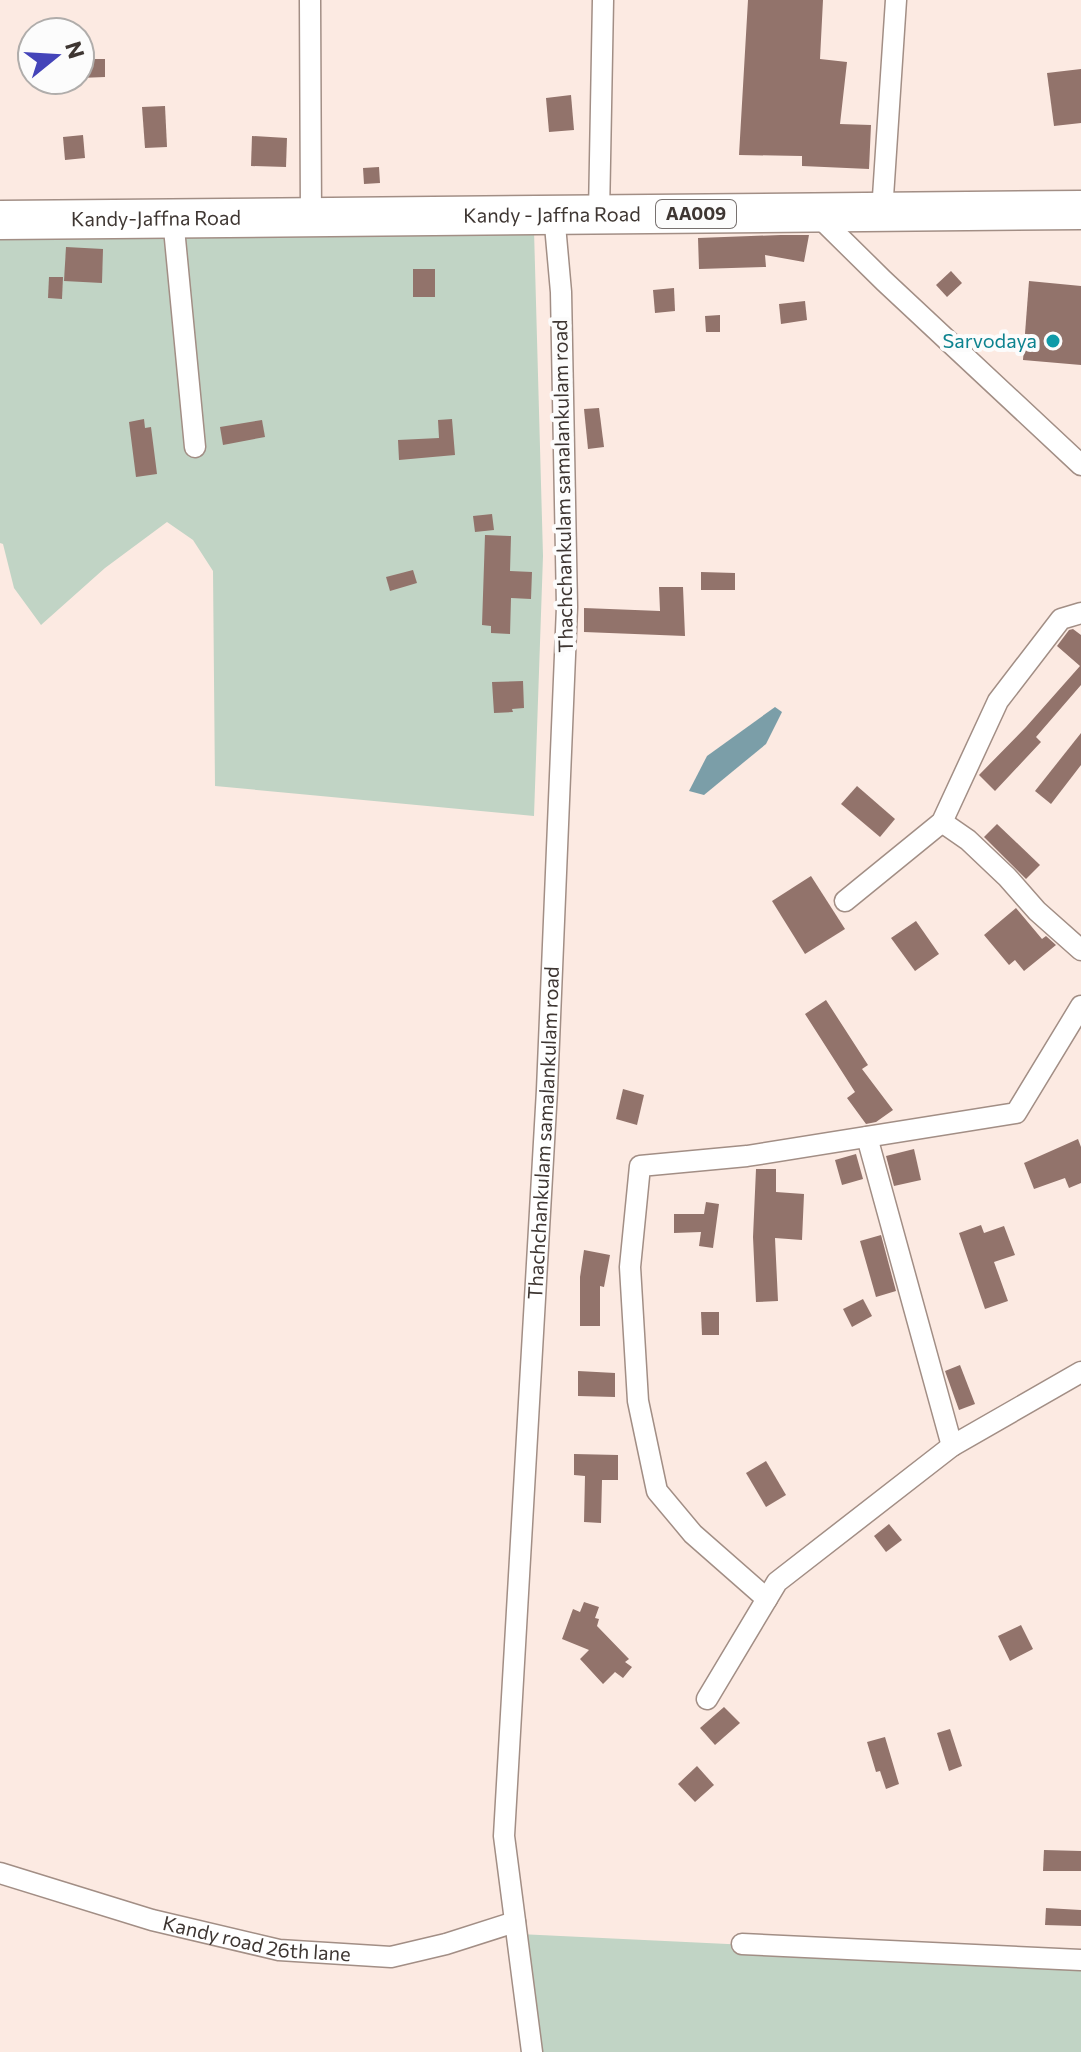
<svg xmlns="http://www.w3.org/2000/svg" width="1081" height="2052" viewBox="0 0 1081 2052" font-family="Commissioner,sans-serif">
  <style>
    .green { fill: #c1d4c5 }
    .water { fill: #7b9ea8 }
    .building { fill: #92736b }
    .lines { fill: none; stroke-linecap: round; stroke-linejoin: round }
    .street-casing { stroke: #a28e85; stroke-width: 23 }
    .highway-casing { stroke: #a28e85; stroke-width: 41 }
    .street { stroke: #fff; stroke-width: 20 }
    .highway { stroke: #fff; stroke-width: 38 }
    .culture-dot { fill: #0f9aa8; stroke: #fcfcfc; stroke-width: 3 }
    .labels { text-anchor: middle; stroke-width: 8; stroke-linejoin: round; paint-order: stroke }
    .shield { fill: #fcfcfc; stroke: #77716f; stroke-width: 2 }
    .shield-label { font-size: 18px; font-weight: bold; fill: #3e3632 }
    .street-label { font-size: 20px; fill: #3e3632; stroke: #fcfcfc }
    .culture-label { font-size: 20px; fill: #0d838f; stroke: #fcfcfc; text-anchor: end }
  </style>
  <rect width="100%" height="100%" fill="#fceae2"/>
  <g class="green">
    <path d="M534 230 543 556 534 816 215 786 213 571 193 540 167 522 105 568 41 625 14 588 3 544 0 543V231Z"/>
    <path d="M519 1934 1081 1961V2052H535Z"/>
  </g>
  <path class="water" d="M775 707 782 712 766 744 704 795 689 791 707 756Z"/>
  <g class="building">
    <path d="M748 0H823L820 59 847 62 840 124 871 125 869 169 802 166V156L739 155Z"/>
    <path d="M80 59H105V77L80 78Z"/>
    <path d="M1081 69V123L1054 126 1047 73Z"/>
    <path d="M571 95 574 130 549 132 546 98Z"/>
    <path d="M165 106 167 147 145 148 142 107Z"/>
    <path d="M83 135 85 158 65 160 63 137Z"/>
    <path d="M252 136 287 138 286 167 251 166Z"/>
    <path d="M379 167 380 183 364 184 363 168Z"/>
    <path d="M781 235H809L804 262 765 255 766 267 699 269 698 238Z"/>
    <path d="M66 247 103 249 102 283 64 281Z"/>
    <rect x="413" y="269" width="22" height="28"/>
    <path d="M951 271 962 283 947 297 936 285Z"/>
    <path d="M49 277H63L62 299 48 298Z"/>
    <path d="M1029 281 1081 286V365L1023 360Z"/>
    <path d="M674 288 675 311 655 313 653 290Z"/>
    <path d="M805 301 807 320 781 324 779 304Z"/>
    <path d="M720 315V332H706L705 316Z"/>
    <path d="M599 408 604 447 588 449 584 409Z"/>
    <path d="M144 419 145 428 151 427 157 474 136 477 129 422Z"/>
    <path d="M452 419 455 455 399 460 398 440 439 438 438 420Z"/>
    <path d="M262 420 265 437 223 445 220 427Z"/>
    <path d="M492 514 494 530 475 532 473 516Z"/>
    <path d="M485 535 511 536 510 571 532 572 531 599 511 598 510 634 491 633V626L482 625Z"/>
    <path d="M413 570 417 583 390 591 386 577Z"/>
    <path d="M701 572 735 573V590H701Z"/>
    <path d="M659 587H683L685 636 584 632V608L660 611Z"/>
    <path d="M1073 629 1081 635V685L1036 737 1041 742 995 791 979 775 1026 727 1080 666 1057 646 1069 630Z"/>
    <path d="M523 681 524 708 512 709 513 712 494 713 492 682Z"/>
    <path d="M1081 733V765L1051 804 1035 791Z"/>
    <path d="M857 786 895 819 880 837 841 804Z"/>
    <path d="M997 824 1040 865 1026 879 984 837Z"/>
    <path d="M811 876 845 929 805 954 772 901Z"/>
    <path d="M1016 908 1042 939 1046 936 1056 945 1024 971 1015 960 1009 965 984 935Z"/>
    <path d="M916 921 939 954 915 971 891 938Z"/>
    <path d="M826 1000 868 1065 862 1069 893 1110 876 1122 866 1124 847 1098 855 1092 805 1014Z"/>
    <path d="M623 1089 644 1095 637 1125 616 1119Z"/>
    <path d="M1078 1139 1081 1147V1183L1069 1188 1065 1178 1034 1189 1024 1163Z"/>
    <path d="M914 1149 921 1180 894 1186 886 1156Z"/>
    <path d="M856 1154 863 1179 842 1185 835 1160Z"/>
    <path d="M756 1169H776V1192L804 1194 802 1240 775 1238 778 1301 756 1302 753 1237Z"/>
    <path d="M706 1202 719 1204 713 1248 699 1246 701 1232 674 1233V1214H704Z"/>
    <path d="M981 1225 984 1233 1004 1226 1015 1255 994 1262 1008 1301 985 1309 959 1233Z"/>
    <path d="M881 1235 896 1291 876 1297 860 1241Z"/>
    <path d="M584 1250 610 1255 604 1287 600 1286V1326H580V1277Z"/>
    <path d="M863 1299 872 1316 852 1327 843 1309Z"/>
    <path d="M701 1312H719V1335H702Z"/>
    <path d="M960 1365 975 1404 959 1410 945 1371Z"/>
    <path d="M578 1371 615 1373V1397L578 1396Z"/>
    <path d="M574 1454 618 1455V1480H602L601 1523 584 1522 585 1476 574 1475Z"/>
    <path d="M766 1461 786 1495 766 1507 746 1473Z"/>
    <path d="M889 1524 902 1540 886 1552 874 1536Z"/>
    <path d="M584 1602 599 1607 595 1618 599 1619 597 1626 629 1659 625 1662 632 1667 623 1678 615 1672 603 1684 580 1659 589 1650 562 1639 573 1609 580 1612Z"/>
    <path d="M1021 1625 1033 1649 1010 1661 998 1636Z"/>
    <path d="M724 1707 740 1723 715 1745 700 1728Z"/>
    <path d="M950 1729 962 1766 949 1771 937 1733Z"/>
    <path d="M885 1737 899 1784 886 1789 880 1771 876 1772 867 1742Z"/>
    <path d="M697 1766 714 1785 695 1802 678 1784Z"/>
    <path d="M1044 1850 1081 1851V1871H1043Z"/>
    <path d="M1046 1908 1081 1910V1926L1045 1925Z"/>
  </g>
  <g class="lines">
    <defs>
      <g id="street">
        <path d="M310 0 311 217"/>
        <path d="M882 212 896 0"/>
        <path d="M599 214 603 0"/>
        <path d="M816 214 884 281 1081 465"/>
        <path d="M173 218 195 447"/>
        <path d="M942 822 968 840 1007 877 1037 911 1081 950"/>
        <path d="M845 901 942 822 998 701 1061 619 1081 613"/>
        <path d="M867 1137 952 1446"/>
        <path d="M767 1599 693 1534 657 1491 638 1401 630 1267 640 1166 747 1156 1016 1113 1081 1006"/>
        <path d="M707 1699 777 1582 952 1446 1081 1372"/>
        <path id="s1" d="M0 1873 152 1920 279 1950 391 1957 446 1944 515 1922"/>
        <path d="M742 1944 1081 1960"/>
        <path id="s2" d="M532 2052 504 1836 547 1090 567 607 561 292 554 214"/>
      </g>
      <g id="highway">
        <path id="s3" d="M0 220 1081 210"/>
      </g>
    </defs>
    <use href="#street" class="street-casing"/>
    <use href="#highway" class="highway-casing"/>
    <use href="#street" class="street"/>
    <use href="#highway" class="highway"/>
  </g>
  <circle class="culture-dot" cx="1053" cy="341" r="8"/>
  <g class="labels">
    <rect class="shield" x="656" y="200" width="80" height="28" rx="6"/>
    <g class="shield-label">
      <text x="696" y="220">AA009</text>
    </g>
    <g class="street-label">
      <text dy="7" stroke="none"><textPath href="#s3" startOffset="552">Kandy - Jaffna Road</textPath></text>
      <text dy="7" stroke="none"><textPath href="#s3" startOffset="156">Kandy-Jaffna Road</textPath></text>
      <text transform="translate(563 486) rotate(-91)" y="7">Thachchankulam samalankulam road</text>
      <text dy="7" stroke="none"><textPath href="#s2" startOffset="922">Thachchankulam samalankulam road</textPath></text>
      <text dy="7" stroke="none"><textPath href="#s1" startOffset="266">Kandy road 26th lane</textPath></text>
    </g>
    <g class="culture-label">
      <text x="1037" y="348">Sarvodaya</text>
    </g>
  </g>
  <g transform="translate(56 56) rotate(72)"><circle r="38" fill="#fcfcfc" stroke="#b0adab" stroke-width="2"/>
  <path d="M0-6L14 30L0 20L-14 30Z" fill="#4444b9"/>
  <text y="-12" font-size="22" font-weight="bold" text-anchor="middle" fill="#3e3632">N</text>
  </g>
</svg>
